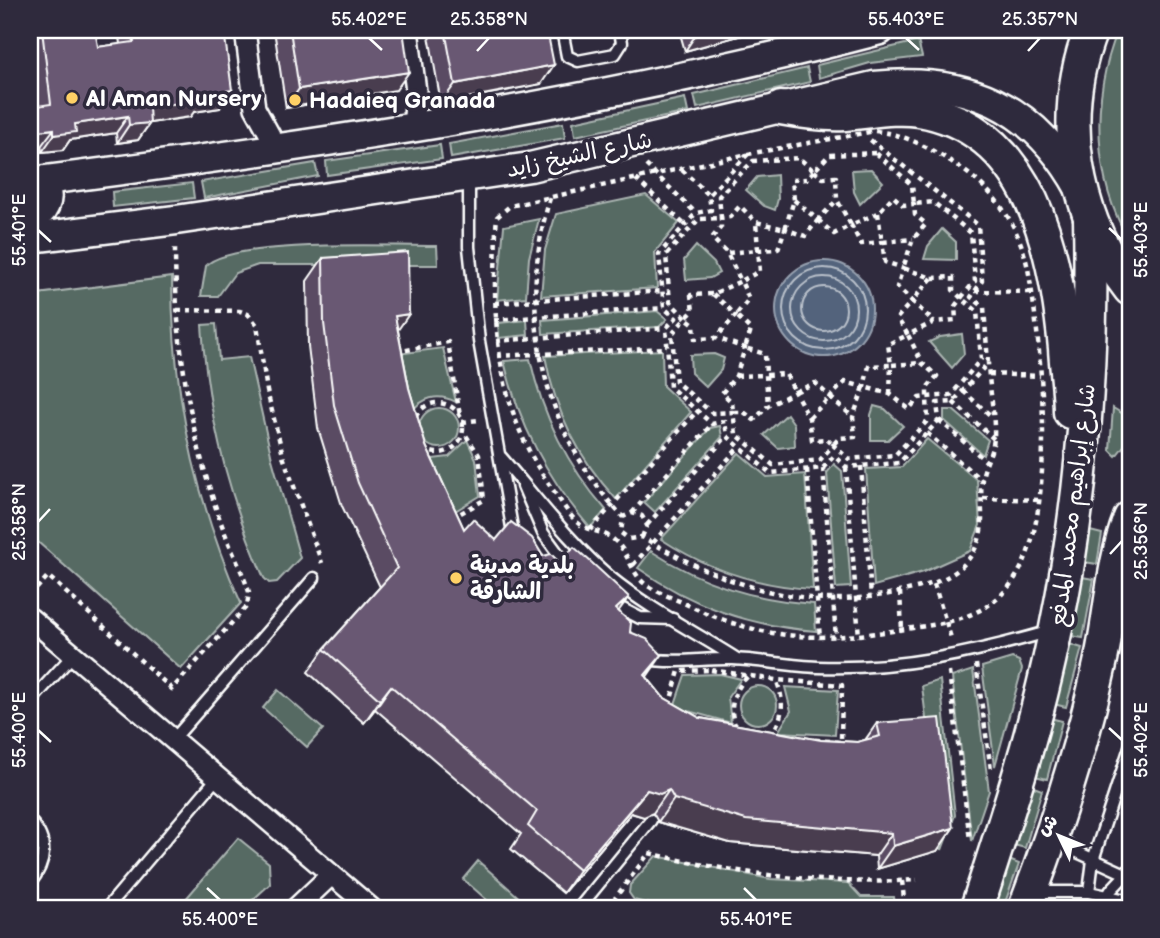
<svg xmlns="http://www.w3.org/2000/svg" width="1160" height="938" viewBox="0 0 1160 938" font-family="'Balsamiq Sans','Playpen Sans Arabic',sans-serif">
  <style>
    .green { fill: #576b64; stroke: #abb5b2; stroke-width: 2 }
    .water { fill: #52637c; stroke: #97a1b0; stroke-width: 2 }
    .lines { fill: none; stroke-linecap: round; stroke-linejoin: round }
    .shore { stroke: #bac1cb; stroke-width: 2 }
    .service-casing { stroke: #fff; stroke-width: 15 }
    .minor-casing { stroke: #fff; stroke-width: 24 }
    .secondary-casing { stroke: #fff; stroke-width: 33 }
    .primary-casing { stroke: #fff; stroke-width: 37 }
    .path { stroke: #fff; stroke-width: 4.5; stroke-dasharray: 5 5; stroke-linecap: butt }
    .service { stroke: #2f2a3d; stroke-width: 10 }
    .minor { stroke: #2f2a3d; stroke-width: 19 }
    .secondary { stroke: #2f2a3d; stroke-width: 28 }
    .primary { stroke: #2f2a3d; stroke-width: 32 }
    .wall { fill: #5a4c63; stroke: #fff; stroke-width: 2 }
    .shaded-wall { fill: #4a3e50; stroke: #fff; stroke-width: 2 }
    .building { fill: #695873; stroke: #fff; stroke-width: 2 }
    .ticks { fill: none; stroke: #fff; stroke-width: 2.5 }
    .poi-dot { fill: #ffd166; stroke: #2f2a3d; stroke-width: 2.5 }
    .labels { text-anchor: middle; stroke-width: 7; stroke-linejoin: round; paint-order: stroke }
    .poi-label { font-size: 23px; font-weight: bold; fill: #fff; stroke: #2f2a3d; text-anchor: start }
    .street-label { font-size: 23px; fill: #fff; stroke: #2f2a3d }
    .neatline { fill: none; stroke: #fff; stroke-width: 2.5 }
    .ticks-label { font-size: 18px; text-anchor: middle; fill: #fff }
  </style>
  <rect width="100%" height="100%" fill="#2f2a3d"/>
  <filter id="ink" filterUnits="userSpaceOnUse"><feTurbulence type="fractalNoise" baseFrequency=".0143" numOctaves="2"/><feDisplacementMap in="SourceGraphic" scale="14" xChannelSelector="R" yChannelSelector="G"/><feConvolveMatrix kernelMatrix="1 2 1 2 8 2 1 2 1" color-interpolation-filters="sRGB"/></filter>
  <g filter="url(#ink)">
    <g class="green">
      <path d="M1118 30H1130V242C1092 179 1091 97 1118 30Z"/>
      <path d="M918 41 922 57 870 63 819 78 817 65Z"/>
      <path d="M807 68 810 82 697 108 694 95Z"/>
      <path d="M685 98 688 112 575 136 573 122Z"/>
      <path d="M563 123 565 138 451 158 449 144Z"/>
      <path d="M440 145 442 159 327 175 326 161Z"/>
      <path d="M315 163 318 176 204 198 201 182Z"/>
      <path d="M871 169 883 182 860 204 854 192 852 170Z"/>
      <path d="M777 175 778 199 775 210 764 206 746 190 757 177Z"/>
      <path d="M192 183 194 198 113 207 112 192Z"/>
      <path d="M646 195 679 223 655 252 657 288 541 296 545 250 556 214Z"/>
      <path d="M539 219 529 258 526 297 497 300 504 226Z"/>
      <path d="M942 229 956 242V260L924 259 928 246Z"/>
      <path d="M437 246 438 265H258L235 273 218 296H201L206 266C229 239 396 246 437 246Z"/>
      <path d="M696 246 714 263 719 273 710 278 686 280 684 260Z"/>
      <path d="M172 277C172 392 194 498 241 603L181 669 30 535V295Z"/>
      <path d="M657 311 667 319 659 327 543 334 542 320Z"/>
      <path d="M527 320 528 335 499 338 498 323Z"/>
      <path d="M216 324 219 360 249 357 272 459 300 558 277 582 269 583 264 578C228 496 207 414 202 325Z"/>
      <path d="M962 334 964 354 952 368 929 342 940 337Z"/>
      <path d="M443 348 456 402C438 393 421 397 410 414L397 354Z"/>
      <path d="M662 350 663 386 691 412 616 499C578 458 555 411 545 356Z"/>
      <path d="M714 354 724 358 721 370 706 387 691 373 690 355Z"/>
      <path d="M530 359C543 417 567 465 606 510L590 528C547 477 519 425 504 361Z"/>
      <path d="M874 406 885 409 903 426 888 440H871V415Z"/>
      <path d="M1113 408 1130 418V438L1116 456 1110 450Z"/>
      <circle cx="439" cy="428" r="20"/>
      <path d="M944 410H953L988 440 983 455 944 420Z"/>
      <path d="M787 414 794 424 795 446 778 448 764 435Z"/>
      <path d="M720 426 722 437 655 512 644 502 710 428Z"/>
      <path d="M927 439 977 480 980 525 970 551 923 572 874 586 866 469 902 467Z"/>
      <path d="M467 440 476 459 480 496 450 514 432 459 449 457Z"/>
      <path d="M739 453 767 477 805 474 813 589C757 586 708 570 661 539Z"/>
      <path d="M834 464 842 471 851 587 836 588 827 473Z"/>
      <path d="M1090 531 1102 534 1097 564 1084 562Z"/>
      <path d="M651 551C702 584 753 600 814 604L816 631C749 626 692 606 638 568Z"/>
      <path d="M1082 577 1094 579 1083 638 1071 636Z"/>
      <path d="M1069 644 1082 648 1066 707 1053 704Z"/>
      <path d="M1012 658 1019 661 1022 669 995 766 982 667Z"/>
      <path d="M973 670 989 791 972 841 952 677Z"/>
      <path d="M720 674 741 679 728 697 731 723 674 707 685 675Z"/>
      <path d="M940 680 955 815 942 850 922 686Z"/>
      <circle cx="758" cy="705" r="19"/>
      <path d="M785 687 838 690 835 735 778 732 791 711Z"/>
      <path d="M278 690 323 729 307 747 263 708Z"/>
      <path d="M1050 718 1062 721 1047 779 1035 776Z"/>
      <path d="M1031 786 1042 790 1025 848 1014 845Z"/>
      <path d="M238 838 269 863 270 884 244 908H178Z"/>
      <path d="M656 856 770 879 848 883 861 897H894L895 908H665L634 900 629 893 630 885Z"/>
      <path d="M1009 860 1019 864 1003 908H991Z"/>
      <path d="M478 861 522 900 515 908H496L463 879Z"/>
    </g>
    <circle class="water" cx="824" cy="309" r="48"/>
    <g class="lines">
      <g class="shore">
        <circle cx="824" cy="309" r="41"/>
        <circle cx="824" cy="309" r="32"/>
        <circle cx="824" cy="309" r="22"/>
      </g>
      <defs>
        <g id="service">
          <path d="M562 30 567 56 578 61 615 54 622 43 620 30"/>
          <path d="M469 178V247L479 341 513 533"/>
          <path d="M501 457C536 497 569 542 610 577 649 609 695 632 737 659"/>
          <path d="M523 486 543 533 568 567"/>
          <path d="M609 602 640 618 673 619"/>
          <path d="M647 659C675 664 704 658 733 659 761 660 790 666 818 667 898 670 974 653 1051 631"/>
          <path d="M30 702 73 655"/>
          <path d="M173 740 314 578"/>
          <path d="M30 821C49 841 46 863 30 883"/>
          <path d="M1058 835 1075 851 1130 876"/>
          <path d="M1038 892H1089L1130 901"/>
          <path d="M1089 892 1093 860 1130 747"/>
          <path d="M107 908 217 778"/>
          <path d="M579 908 651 820"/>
          <path d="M1100 908 1111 890 1130 870"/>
        </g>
        <g id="minor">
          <path d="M245 30 255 108 277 148"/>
          <path d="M408 30 416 91 413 129"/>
          <path d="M30 618 371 908"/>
          <path d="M296 908 331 875"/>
        </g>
        <g id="secondary">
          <path d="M30 182C316 146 601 103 880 30"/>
          <path d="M30 214 42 210C50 198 48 188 36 181"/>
          <path d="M30 238 176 220 530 167 874 86C966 76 1034 105 1080 189"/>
        </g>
        <g id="primary">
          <path d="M1091 30C1057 116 1074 217 1130 289"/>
          <path d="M781 108C802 112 823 115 845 114 870 112 894 106 919 110 1032 129 1056 252 1065 348 1066 369 1070 391 1070 412"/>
          <path d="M977 908C1007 816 1037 724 1056 628 1084 493 1093 356 1090 218"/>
          <path d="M1025 908C1055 829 1082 747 1100 664 1111 615 1112 564 1130 518"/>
        </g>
      </defs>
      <use href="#service" class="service-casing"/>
      <use href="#minor" class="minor-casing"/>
      <use href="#secondary" class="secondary-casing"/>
      <use href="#primary" class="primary-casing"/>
      <g class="path">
        <path d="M875 131C902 134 921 144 944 157 993 187 1021 222 1030 280 1042 352 1057 512 1017 575 990 619 947 623 899 630 818 642 764 641 688 605 674 598 657 593 645 584 631 573 628 551 614 540 603 530 588 532 578 523 568 514 561 501 553 490 505 424 494 352 495 271 496 253 495 235 497 217L510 206 748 154Z"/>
        <path d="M876 153 912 185 914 204 933 202 971 233 975 281 961 298 977 311 981 359 951 395 927 397 928 420 895 455 849 459 833 445 820 460 773 465 736 434 733 412 712 413 676 382 672 334 686 318 670 302 666 255 699 219 721 218 719 196 753 161 799 158 814 171 829 155Z"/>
        <path d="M748 154 709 195 711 210 696 213 659 254 664 308 676 318 666 328 670 387 712 424 725 421 727 436 770 473 823 468 834 456 846 467 899 463 939 420 937 403 953 402 988 363 984 307 971 297 982 281 978 225 869 139"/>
        <path d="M646 165 696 213"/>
        <path d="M682 170 709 195"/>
        <path d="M814 171 823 178 836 177 837 200 851 225 878 213 893 196 903 205 914 204 915 215 926 224 913 239 903 268 932 278 953 277V290L961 298 955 306 956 320 934 322 908 335 922 363 937 376 927 388V397L919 398 909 409 890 394 864 387 853 417 855 437 839 438 833 445 827 439 812 440 809 418 795 392 768 406 754 420 744 412H733L732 402 722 393 736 376 745 348 716 338 695 339 694 324 686 318 693 311 691 295 713 294 741 281 727 253 712 238 721 227V218L730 217 740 206 756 222 785 229 794 200 792 180 807 179Z"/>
        <path d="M636 179 685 225"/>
        <path d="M550 198C516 312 541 430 623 517"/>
        <path d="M794 200 818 220 837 200"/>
        <path d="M878 213 882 242 913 239"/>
        <path d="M818 220 834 234 851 225 861 244 882 242 885 262 903 268 897 287 912 301 897 318 908 335 888 344 891 365 869 366 864 387 845 382 830 397 815 383 795 392 786 374 766 375 765 354 745 348 751 330 736 315 749 299 741 281 760 271 758 250 778 249 785 229 805 236Z"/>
        <path d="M728 253 758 250 756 222"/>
        <path d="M932 278 912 301 934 322"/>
        <path d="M975 291 1031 292"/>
        <path d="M713 294 736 315 716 338"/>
        <path d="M495 303 662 291"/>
        <path d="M177 310 240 311 248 314 257 325 267 391 284 459 322 563"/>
        <path d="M494 320 664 308"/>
        <path d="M496 341 666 328"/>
        <path d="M396 352 448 342 460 416"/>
        <path d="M497 356 667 348"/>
        <path d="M989 374 1040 376"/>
        <path d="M736 376 766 375 768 406"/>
        <path d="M963 391 990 415"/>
        <path d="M890 394 891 365 922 363"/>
        <path d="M953 402 994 439"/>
        <circle cx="438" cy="428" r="25"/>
        <path d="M809 418 830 397 853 417"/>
        <path d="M939 420 987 462"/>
        <path d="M462 422 479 420"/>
        <path d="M927 433 982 481"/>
        <path d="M861 466 871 596"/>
        <path d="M846 467 859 637"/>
        <path d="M823 468 836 638"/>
        <path d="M807 469 820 639"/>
        <path d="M983 498 1039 500"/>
        <path d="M632 513 712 424"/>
        <path d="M452 518 484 500 479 455 463 431"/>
        <path d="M647 525 727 436"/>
        <path d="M590 530 697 411"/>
        <path d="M642 537 647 525 642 516 632 513 623 517 621 533 629 539 642 537C730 588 809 615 912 589 938 583 963 574 976 547 987 524 979 502 982 479 984 465 993 451 994 438 995 414 989 387 988 363"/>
        <path d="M633 565 739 447"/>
        <path d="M934 584 952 641"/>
        <path d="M900 592 902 630"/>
        <path d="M30 596 48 576 172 689 247 606 249 592C242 570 231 550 223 528 190 439 175 341 175 246"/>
        <path d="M976 664 991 770"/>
        <path d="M711 670 776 680 842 685 841 742C781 737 724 733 668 710L679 671Z"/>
        <path d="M949 672 970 840"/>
        <path d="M736 727C727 708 734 690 748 676"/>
        <path d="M770 735C784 719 785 700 776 680"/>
        <path d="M902 881 905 908"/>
        <path d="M621 908 616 906 615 898 649 853C736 874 828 886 917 880"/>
      </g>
      <use href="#service" class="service"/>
      <use href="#minor" class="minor"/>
      <use href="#secondary" class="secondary"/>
      <use href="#primary" class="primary"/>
    </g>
    <g class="wall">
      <path d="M30 30H95L98 47 120 44 118 30H224L220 108 194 112 190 117 150 123 138 140 117 143 116 133 70 140 63 150 42 152 30 50Z"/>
      <path d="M274 30H403L396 90 286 108Z"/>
      <path d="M428 30H547L541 84 441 103Z"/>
      <path d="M679 30H760L685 51Z"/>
      <path d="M323 258 398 330 409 388 426 446 464 529 559 562 619 611 630 632 647 677 663 697 700 718 821 740 857 742 865 740 877 723 953 828 937 851 877 869 876 856 730 843 658 822 653 813 644 817 631 813 563 893 511 849 521 834 375 709 364 723 308 672 324 649 380 587 342 506 318 428 308 346 307 281Z"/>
    </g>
    <g class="shaded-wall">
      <path d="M36 30H41L30 46V31Z"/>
      <path d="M699 30H760L685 51Z"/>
      <path d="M554 65 541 84 441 103 455 84Z"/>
      <path d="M409 72 396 90 286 108 299 89Z"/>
      <path d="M232 90 220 108 194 112 190 117 150 123 138 140 117 143 129 125 149 107 202 95Z"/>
      <path d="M128 116 116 133 70 140 63 150 42 152 54 135 75 124Z"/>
      <path d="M54 129 41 146 30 148V132Z"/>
      <path d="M409 314 393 337 395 316Z"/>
      <path d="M629 597 612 620 616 609Z"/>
      <path d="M662 655 646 678 645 675Z"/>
      <path d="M391 686 375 709 364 723 380 700Z"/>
      <path d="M647 790H669L653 813 644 817 631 813 563 893 579 870Z"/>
      <path d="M674 799 892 833 876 856 730 843 658 822Z"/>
      <path d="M953 828 937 851 877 869 893 846Z"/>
    </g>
    <g class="building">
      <path d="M42 30H95L98 47 134 42 132 30H224L232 90 202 95 203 100 149 107 150 123 129 125 128 116 75 124 76 132 54 135V129L30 132V107L51 104Z"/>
      <path d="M290 30H403L409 72 299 89Z"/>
      <path d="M445 30H547L554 65 455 84Z"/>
      <path d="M408 252 409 314 395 316 409 388 426 446 464 529 473 519 496 540 511 522 532 538 543 556 551 554 559 562 574 547 591 562 629 597 616 609 631 623 630 632 647 639 662 655 645 675 663 697 700 718 821 740 857 742 880 736 877 723 940 718 953 828 893 846 892 833 746 820 674 799 669 790 660 794 647 790 579 870 528 826 537 811 391 686 380 700 324 649 397 568 358 483 334 405 324 323 323 258Z"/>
      <path d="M358 903 366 908H353Z"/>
    </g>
  </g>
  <path class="ticks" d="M369 38 382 50M906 38 919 50M477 51 489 38M1028 51 1040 38M1109 228 1122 240M38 230 51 242M38 522 50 509M1110 554 1122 541M1109 728 1122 740M38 730 51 742M207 888 220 900M744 888 756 900"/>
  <g class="poi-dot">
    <circle cx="72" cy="98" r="7"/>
    <circle cx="295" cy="100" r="7"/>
    <circle cx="456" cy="578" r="7"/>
  </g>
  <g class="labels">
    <g class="poi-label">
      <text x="86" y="106">Al Aman Nursery</text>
      <text x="309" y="108">Hadaieq Granada</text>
      <text x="470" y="573">بلدية مدينة<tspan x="470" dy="26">الشارقة</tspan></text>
    </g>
    <g class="street-label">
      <text transform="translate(579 154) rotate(-12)" y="8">شارع الشيخ زايد</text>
      <text transform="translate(1072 505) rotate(-83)" y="8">شارع إبراهيم محمد المدفع</text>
    </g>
  </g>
  <rect width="1160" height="938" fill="none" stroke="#2f2a3d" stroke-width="77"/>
  <g transform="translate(1059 836) rotate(313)" stroke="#2f2a3d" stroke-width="5" paint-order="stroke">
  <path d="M0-5L12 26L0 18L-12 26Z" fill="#ffffff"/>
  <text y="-10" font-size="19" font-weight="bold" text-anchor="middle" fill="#ffffff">ش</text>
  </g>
  <rect x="38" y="38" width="1084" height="862" class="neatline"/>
  <g class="ticks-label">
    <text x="369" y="25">55.402°E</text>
    <text x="489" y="25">25.358°N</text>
    <text x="906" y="25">55.403°E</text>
    <text x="1040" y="25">25.357°N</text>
    <text transform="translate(19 230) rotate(-90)" y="6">55.401°E</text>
    <text transform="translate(1141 240) rotate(-90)" y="6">55.403°E</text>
    <text transform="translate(19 522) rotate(-90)" y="6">25.358°N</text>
    <text transform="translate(1141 541) rotate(-90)" y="6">25.356°N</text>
    <text transform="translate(19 730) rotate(-90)" y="6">55.400°E</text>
    <text transform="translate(1141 740) rotate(-90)" y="6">55.402°E</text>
    <text x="220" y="925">55.400°E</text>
    <text x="756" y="925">55.401°E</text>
  </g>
</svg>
